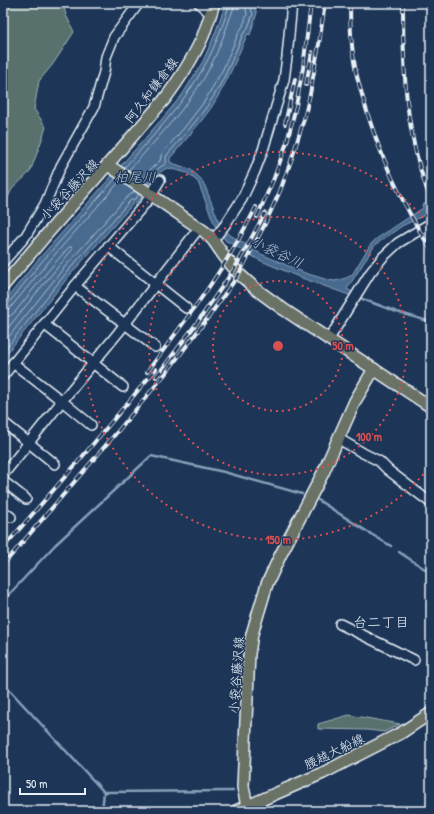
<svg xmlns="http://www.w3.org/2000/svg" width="434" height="814" viewBox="0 0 434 814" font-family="'Patrick Hand','Klee One',sans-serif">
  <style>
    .green { fill: #58716d; stroke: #a0b1b2 }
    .water { fill: #486b8f; stroke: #88a1b9 }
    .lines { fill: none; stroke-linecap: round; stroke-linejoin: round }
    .shore { stroke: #a8bbce; stroke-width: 1 }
    .stream { stroke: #88a1b9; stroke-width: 2.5 }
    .minor-casing { stroke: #e8f1f8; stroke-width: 12 }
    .major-casing { stroke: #e8f1f8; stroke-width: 14 }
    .minor { stroke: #1d3557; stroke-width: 9 }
    .major { stroke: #6b7165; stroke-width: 11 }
    .rail-casing { stroke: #e8f1f8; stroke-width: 4 }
    .rail { stroke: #1d3557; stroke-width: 2.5; stroke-dasharray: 8; stroke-linecap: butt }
    .ring { fill: none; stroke: #da5052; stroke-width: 2; stroke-dasharray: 2 4 }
    .labels { text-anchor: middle; stroke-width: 3; stroke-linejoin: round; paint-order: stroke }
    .street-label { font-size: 13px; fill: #e8f1f8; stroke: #1d3557 }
    .water-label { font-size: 14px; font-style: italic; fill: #b0c2d3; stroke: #1d3557 }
    .neighbourhood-label { font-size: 14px; fill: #e8f1f8; stroke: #1d3557 }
    .centre { fill: #da5052; stroke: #1d3557; stroke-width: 2 }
    .ring-label { font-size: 12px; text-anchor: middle; font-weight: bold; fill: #da5052; stroke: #1d3557; stroke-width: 3; stroke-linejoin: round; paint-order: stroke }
  </style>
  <rect width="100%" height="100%" fill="#1d3557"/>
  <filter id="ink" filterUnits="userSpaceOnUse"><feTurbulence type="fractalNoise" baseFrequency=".025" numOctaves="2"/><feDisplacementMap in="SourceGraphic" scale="8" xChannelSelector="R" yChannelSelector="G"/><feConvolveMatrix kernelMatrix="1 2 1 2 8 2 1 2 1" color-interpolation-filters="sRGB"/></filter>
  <g filter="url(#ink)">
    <g class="green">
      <path d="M3 3H63L66 15 74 32 53 64 39 81 34 109 46 127 41 142 30 172 12 189 3 208Z"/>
      <path d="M349 715 400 724 384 732 368 730 318 729V724Z"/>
    </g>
    <path class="water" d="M226 3H257L255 9 257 13 250 35 248 34 247 35C236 60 226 85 211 108 198 126 184 142 170 158V162L172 163 190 169 201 179 205 186 219 222 230 235 261 254 305 273 328 280 335 281 346 278 352 275 370 245 376 239 423 208 422 205 431 201V210L425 215 402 226 375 245 347 289 361 297 359 300 349 295 299 277 259 260 230 243 226 241 215 226 198 182 187 173 168 168C161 170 153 178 152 185L137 202 133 203 132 205 70 275 3 358V303L36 262 161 120 182 95 203 61 214 36Z"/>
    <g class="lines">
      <g class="shore">
        <path d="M124 168C163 125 201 86 221 29 224 21 228 12 229 3"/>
        <path d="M128 171C155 141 183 112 204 78 217 56 225 32 234 7V3"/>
        <path d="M143 182C146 173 154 165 160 161L161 156 163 152 184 128 204 102 223 69 239 32 243 26 247 14 246 9 248 3"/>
        <path d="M148 185C150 176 158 167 166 164V158L167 155C181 139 195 123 208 105 223 83 233 58 243 34L247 30 253 14 251 9 253 3"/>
        <path d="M3 305 8 304 39 265 116 178"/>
        <path d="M3 310H7L11 307 43 268 120 181"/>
        <path d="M3 316H10L15 312 47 272 69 247H72V250L38 291 3 334"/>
        <path d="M3 344 63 269 125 199 135 191"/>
        <path d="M3 352 67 272 129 202 131 200 135 199 139 194"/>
      </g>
      <g class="stream">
        <path d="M357 297 397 312 431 322"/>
        <path d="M318 500 371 534 391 546"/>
        <path d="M399 552 431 573"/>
        <path d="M3 601 55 545 151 456 224 472 302 494"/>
        <path d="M3 683 104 792 102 811"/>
        <path d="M104 792 233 791"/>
      </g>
      <defs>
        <g id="minor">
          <path d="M199 3 211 14"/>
          <path d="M213 240 225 225 242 199 255 171 263 150 284 80 287 57 292 3"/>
          <path d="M108 246 186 308"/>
          <path d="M3 262 25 237 45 204 61 166 94 107 104 72 106 57 114 37 139 3"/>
          <path d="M75 286 155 347"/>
          <path d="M44 324 123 387"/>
          <path d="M329 339 370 273 383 257 398 243 431 223"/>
          <path d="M13 363 62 401 91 425"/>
          <path d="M3 376 75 286 148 200 160 180"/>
          <path d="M3 422 55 464"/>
          <path d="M339 439 363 453 379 461 388 470 431 503"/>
          <path d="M3 475 62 401 118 333 199 228"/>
          <path d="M3 481 26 499"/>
          <path d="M3 511 11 517"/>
          <path d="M340 624 414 660"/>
        </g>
        <g id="major">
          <path d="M108 165 205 232 213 240 224 256 239 274 257 290 283 309 431 407"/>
          <path d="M3 286 46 235 164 100C179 80 193 59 203 36 207 25 211 14 214 3"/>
          <path d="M247 806 243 787 249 654 252 634 267 584 280 556 323 473 355 401 374 369"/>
          <path d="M236 811 323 773 401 733 431 713"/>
        </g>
      </defs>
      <use href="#minor" class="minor-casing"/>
      <use href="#major" class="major-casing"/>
      <use href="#minor" class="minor"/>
      <use href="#major" class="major"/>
      <defs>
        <g id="rail">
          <path d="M350 3C350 23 351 42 354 61 356 76 361 91 365 105 380 157 403 205 431 250"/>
          <path d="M403 3C403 72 405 135 431 200"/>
          <path d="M306 85 312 52"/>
          <path d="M285 124 295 79"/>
          <path d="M257 217 274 178 287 142 296 106 303 68 311 3"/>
          <path d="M147 372C180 328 213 285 240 237 245 227 251 218 256 207"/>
          <path d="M156 377 199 320 235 268 265 213"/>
          <path d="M3 548 77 463 156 369"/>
          <path d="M3 565 118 431 166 373 210 315 239 274 265 224 280 191 292 158 304 119 310 94 319 44 325 3"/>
        </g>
      </defs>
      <use href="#rail" class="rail-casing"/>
      <use href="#rail" class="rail"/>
    </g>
  </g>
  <g class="ring">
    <circle cx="278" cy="346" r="65"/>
    <circle cx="278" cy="346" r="129"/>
    <path d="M431 465A194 194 0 1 1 431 227"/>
  </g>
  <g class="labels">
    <g class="street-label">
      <text transform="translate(151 90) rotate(-53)" y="5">阿久和鎌倉線</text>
      <text transform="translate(69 189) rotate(-47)" y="5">小袋谷藤沢線</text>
      <text transform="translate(236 675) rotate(-86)" y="5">小袋谷藤沢線</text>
      <text transform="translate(334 751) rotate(-26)" y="5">腰越大船線</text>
    </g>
    <g class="water-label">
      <text x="135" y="182">柏尾川</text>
      <text transform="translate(277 252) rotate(25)" y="5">小袋谷川</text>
    </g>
    <g class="neighbourhood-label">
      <text x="381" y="627">台二丁目</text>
    </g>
  </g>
  <circle cx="278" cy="346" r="6" class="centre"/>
  <g class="ring-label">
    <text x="343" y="350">50 m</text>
    <text x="369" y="441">100 m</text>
    <text x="278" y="544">150 m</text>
  </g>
  <rect width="434" height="814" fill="none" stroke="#1d3557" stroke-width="16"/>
  <rect x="8" y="8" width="418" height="798" fill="none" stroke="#e8f1f8" stroke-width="1.5" filter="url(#ink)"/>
  <path d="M20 788v6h65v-6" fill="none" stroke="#e8f1f8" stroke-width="2"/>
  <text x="26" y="788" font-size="12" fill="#e8f1f8" stroke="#1d3557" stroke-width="3" paint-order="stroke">50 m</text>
</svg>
